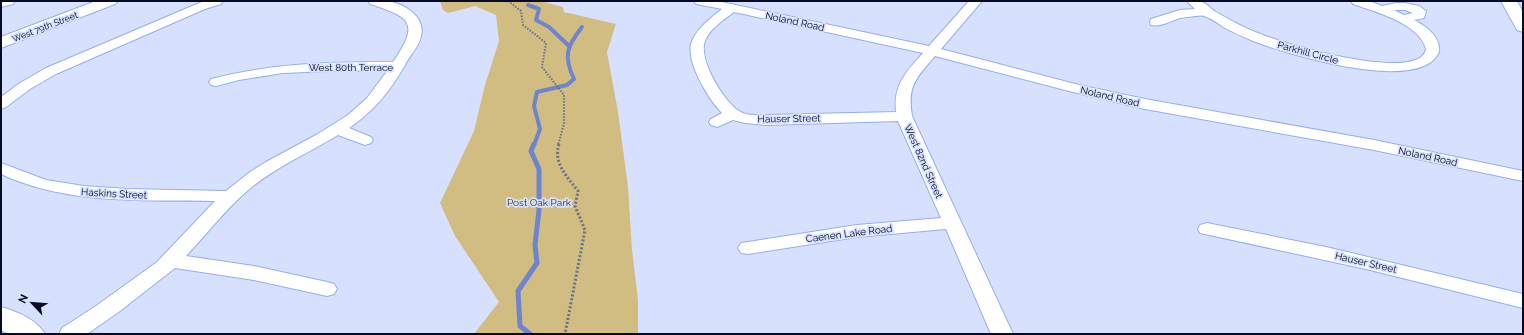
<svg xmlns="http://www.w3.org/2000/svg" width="1524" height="335" viewBox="0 0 1524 335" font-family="Raleway,sans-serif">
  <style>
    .green { fill: #d1bc81 }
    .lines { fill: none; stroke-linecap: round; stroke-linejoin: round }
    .stream-far1 { stroke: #6f84cf; stroke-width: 4 }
    .stream { stroke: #6f84cf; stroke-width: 5 }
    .minor-casing { stroke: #96acf1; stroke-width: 2 }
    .tertiary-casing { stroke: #96acf1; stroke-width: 2 }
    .secondary-casing { stroke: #96acf1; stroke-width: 2 }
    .path-far1 { stroke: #6a718c; stroke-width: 2; stroke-dasharray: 1.5 1.5; stroke-linecap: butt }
    .path { stroke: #6a718c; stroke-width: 3; stroke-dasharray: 2 2; stroke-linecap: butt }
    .minor { fill: #fff; fill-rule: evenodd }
    .tertiary { fill: #fff; fill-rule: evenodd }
    .secondary { fill: #fff; fill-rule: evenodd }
    .labels { text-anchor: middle; stroke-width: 3.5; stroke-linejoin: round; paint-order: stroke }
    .far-street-label { font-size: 9px; fill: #060a23; stroke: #d7e1fe }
    .street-label { font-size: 10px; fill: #060a23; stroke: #d7e1fe }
    .park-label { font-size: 10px; fill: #3e3108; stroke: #d7e1fe }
  </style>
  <rect width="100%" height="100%" fill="#d7e1fe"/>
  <path class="green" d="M440 1H541L563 7 564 12 616 24 607 52 618 112 628 187 632 250 638 300V334H474L499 302 455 236 440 203 474 131 485 85 499 41 496 15 475 6 448 13 443 10Z"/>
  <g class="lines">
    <g class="stream-far1">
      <path d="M528 5 539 9 536 20 549 27 569 46"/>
      <path d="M534 145 540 129 534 106 537 92 567 85 574 79C563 56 567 46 582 27"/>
    </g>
    <path class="stream" d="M530 334 520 326 518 291 537 263 535 245 539 210V169L531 151 534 144"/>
    <defs>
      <g id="minor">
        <path d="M1 1H15L13 4 1 7Z"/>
        <path d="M204 1H223L221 4 205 9 56 74 30 89 6 107 1 109V97L20 83 46 68Z"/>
        <path d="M368 1C374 1 380 0 386 1 403 3 426 16 421 36 419 47 410 55 405 65 391 90 373 112 349 128L371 137 373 140 371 143 365 145 338 135C307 154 273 168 246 192 224 211 206 235 186 256L254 266 327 282 334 284 337 289 334 294 327 296 254 280 175 268 120 311 87 334H59L62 328 96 306 157 262 215 201C143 200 68 205 1 174V163L46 180 84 186 127 189 226 191 250 172 266 162 316 135 348 115 367 98 388 70 329 71 283 73 239 80 216 86 211 85 209 82 211 79C272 63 330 62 393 62 420 23 411 17 370 4Z"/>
        <path d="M694 1H717L929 46 969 1H982L941 49 1079 85 1145 99 1374 140 1523 171V181L1374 150 1145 109 1073 92 935 56C916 78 907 86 912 116L1013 334H991L946 229 857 237 748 254 741 253 738 248 741 243 748 242 857 225 941 218 898 121 766 125 745 123 733 120 717 127 711 125 709 122 711 119 722 113C709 100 684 60 692 41 698 27 711 18 722 9L696 4ZM734 12 923 53C906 72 893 85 896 112L766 115C757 115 747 116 739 111 723 101 698 59 705 41 710 28 724 20 734 12Z"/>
        <path d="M1187 1C1191 1 1198 0 1202 2 1207 4 1211 9 1216 12 1231 21 1247 29 1263 35 1285 44 1420 84 1426 49 1419 23 1376 12 1353 4L1351 1H1369L1382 6 1396 3H1405L1419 6 1426 11 1424 18 1414 20C1426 26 1441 37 1439 52 1420 95 1287 54 1253 41 1244 37 1234 33 1225 28 1219 24 1211 18 1204 16 1202 15 1198 16 1195 16 1191 17 1185 17 1180 18 1171 21 1161 27 1151 25L1150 22 1151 19 1180 10 1195 9ZM1394 10H1405L1413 13 1404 15Z"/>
        <path d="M1207 223 1326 247 1523 294V308L1366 269 1200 233 1198 229 1200 225Z"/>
      </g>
      <g id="tertiary">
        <path d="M96 1H118L115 4 1 48V37Z"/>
        <path d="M1501 1H1517L1523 12V32L1517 30Z"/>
      </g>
      <path id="secondary" d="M1 307C16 311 37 320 45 334H8L1 330Z"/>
    </defs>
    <use href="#minor" class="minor-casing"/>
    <use href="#tertiary" class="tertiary-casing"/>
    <use href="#secondary" class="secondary-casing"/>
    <path class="path-far1" d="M508 1 521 11 523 25 546 43 542 67 564 95V124L558 145"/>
    <path class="path" d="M559 144C553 164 567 176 578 191L575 206 585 230 565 334"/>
    <use href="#minor" class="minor"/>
    <use href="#tertiary" class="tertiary"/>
    <use href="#secondary" class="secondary"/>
  </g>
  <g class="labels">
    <g class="far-street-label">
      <text transform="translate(45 27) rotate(-21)" y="3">West 79th Street</text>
    </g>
    <g class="street-label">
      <text transform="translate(795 21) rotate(12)" y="4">Noland Road</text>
      <text transform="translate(1308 52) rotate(15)" y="4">Parkhill Circle</text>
      <text x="351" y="71">West 80th Terrace</text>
      <text transform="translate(1110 96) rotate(13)" y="4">Noland Road</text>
      <text transform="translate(789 118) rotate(-1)" y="4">Hauser Street</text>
      <text transform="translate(1428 156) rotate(12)" y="4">Noland Road</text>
      <text transform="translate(924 161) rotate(66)" y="4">West 82nd Street</text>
      <text transform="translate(114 193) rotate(3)" y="4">Haskins Street</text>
      <text transform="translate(849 233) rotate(-7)" y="4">Caenen Lake Road</text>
      <text transform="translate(1366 262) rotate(13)" y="4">Hauser Street</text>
    </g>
    <g class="park-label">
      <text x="539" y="206">Post Oak Park</text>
    </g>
  </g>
  <rect width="1524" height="335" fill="none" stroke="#060a23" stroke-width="4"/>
  <g transform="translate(32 303) rotate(296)" stroke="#d7e1fe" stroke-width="3" paint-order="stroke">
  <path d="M0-3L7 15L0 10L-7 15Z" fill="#060a23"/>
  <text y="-6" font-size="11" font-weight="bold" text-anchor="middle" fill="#060a23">N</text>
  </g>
</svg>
